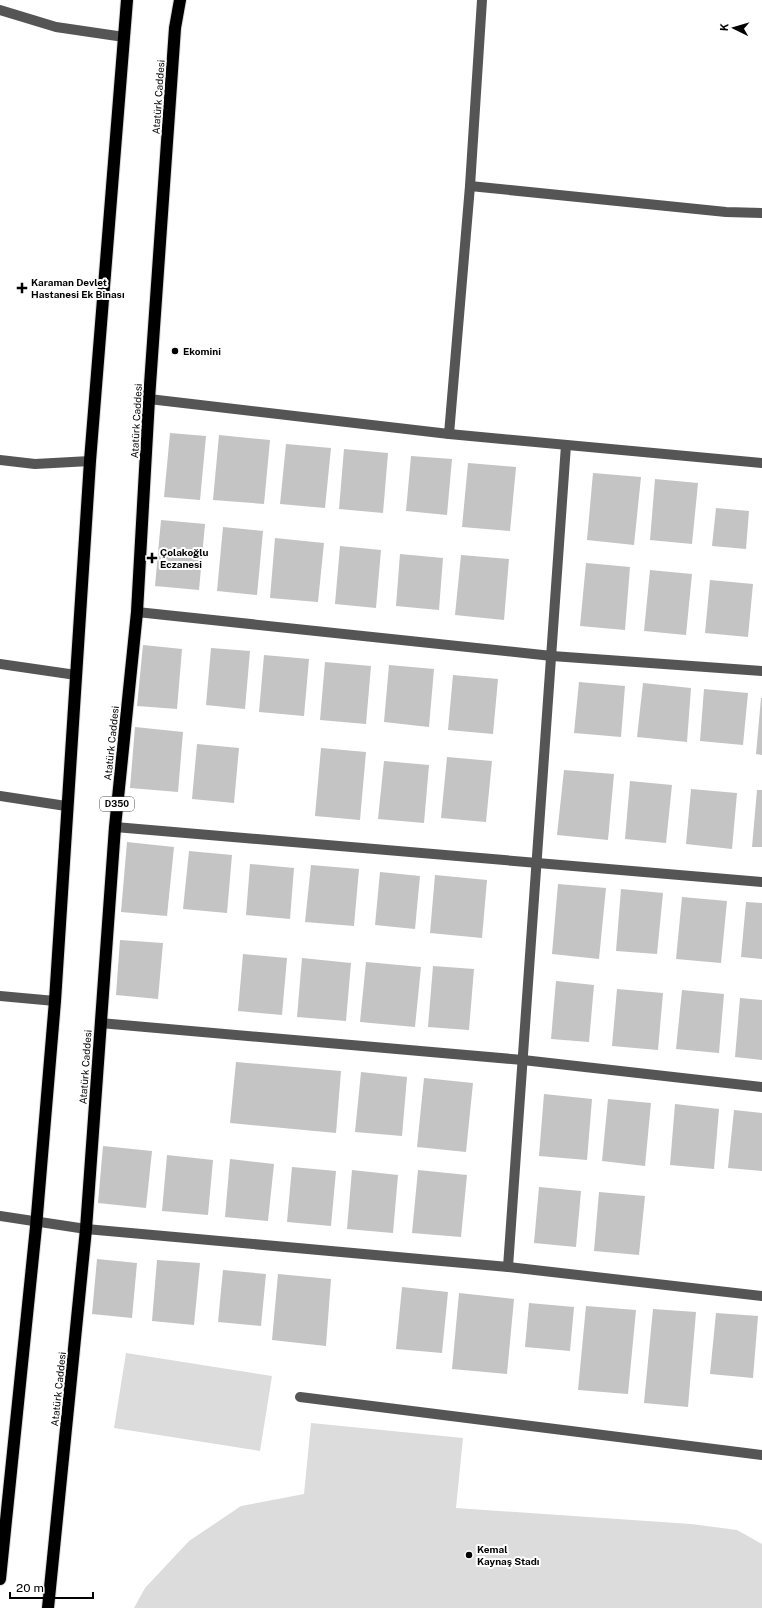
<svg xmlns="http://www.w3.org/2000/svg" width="762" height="1608" viewBox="0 0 762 1608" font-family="'Public Sans',sans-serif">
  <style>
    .green { fill: #dcdcdc }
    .building { fill: #c4c4c4 }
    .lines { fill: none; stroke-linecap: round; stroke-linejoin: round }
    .highway-casing { stroke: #dbdbdb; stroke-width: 14 }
    .minor { stroke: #555; stroke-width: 10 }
    .highway { stroke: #000; stroke-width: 12 }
    .poi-dot { fill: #000; stroke: #fff; stroke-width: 1.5 }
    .labels { text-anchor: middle; stroke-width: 4; stroke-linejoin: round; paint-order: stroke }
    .shield { fill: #fff; stroke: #4c4c4c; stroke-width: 1 }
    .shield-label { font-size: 9px; font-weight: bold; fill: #000 }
    .street-label { font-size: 10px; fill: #000; stroke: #fff }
    .poi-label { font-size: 10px; font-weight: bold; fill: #000; stroke: #fff; text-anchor: start }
  </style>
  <rect width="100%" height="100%" fill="#fff"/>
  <g class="green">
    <path d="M126 1353 272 1376 260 1451 114 1428Z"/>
    <path d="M311 1423 463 1438 456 1508 691 1524 737 1530 762 1544V1608H134L145 1588 189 1541 241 1506 304 1494Z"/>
  </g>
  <g class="building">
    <path d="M170 433 206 436 200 500 164 497Z"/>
    <path d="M219 435 270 440 264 504 213 500Z"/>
    <path d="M286 444 331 448 325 508 280 504Z"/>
    <path d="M344 449 388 453 383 513 339 509Z"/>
    <path d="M411 456 452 459 447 515 406 511Z"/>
    <path d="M468 463 516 467 510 531 462 527Z"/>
    <path d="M593 473 641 477 634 545 587 540Z"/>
    <path d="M655 479 698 483 692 544 650 540Z"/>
    <path d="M716 508 749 511 746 549 712 546Z"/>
    <path d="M161 520 205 524 199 590 155 586Z"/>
    <path d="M223 527 263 531 257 595 217 591Z"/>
    <path d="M275 538 324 543 318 602 270 598Z"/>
    <path d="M340 546 381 550 376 608 335 604Z"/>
    <path d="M400 554 443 558 439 610 396 606Z"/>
    <path d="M461 555 509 559 504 620 455 615Z"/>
    <path d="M586 563 630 567 625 630 580 626Z"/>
    <path d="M650 570 692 574 686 635 644 631Z"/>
    <path d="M710 580 753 584 748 637 705 633Z"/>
    <path d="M143 645 182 649 177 709 137 706Z"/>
    <path d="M211 648 250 651 245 709 206 705Z"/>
    <path d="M264 655 309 659 304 716 259 712Z"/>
    <path d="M325 662 371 666 366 724 320 720Z"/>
    <path d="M389 665 434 669 429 727 384 722Z"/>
    <path d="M453 675 498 679 493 734 448 730Z"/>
    <path d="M579 682 625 686 621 737 574 733Z"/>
    <path d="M643 683 691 688 687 742 637 737Z"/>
    <path d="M704 689 748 693 743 745 700 741Z"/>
    <path d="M761 698H762V755L756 754Z"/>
    <path d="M135 727 183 732 178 792 130 788Z"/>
    <path d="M197 744 239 748 234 803 192 799Z"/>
    <path d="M321 748 366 752 360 820 315 816Z"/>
    <path d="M447 757 492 761 486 822 441 818Z"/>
    <path d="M384 761 429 765 424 823 378 819Z"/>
    <path d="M564 770 614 774 608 840 557 835Z"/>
    <path d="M630 781 672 785 666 843 625 839Z"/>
    <path d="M691 789 737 793 732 849 686 844Z"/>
    <path d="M757 790H762V847H752Z"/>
    <path d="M127 842 174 847 167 916 121 912Z"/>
    <path d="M189 851 232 855 227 913 183 909Z"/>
    <path d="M250 864 294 868 290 919 246 915Z"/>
    <path d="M311 865 359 869 354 926 305 922Z"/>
    <path d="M380 872 420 876 415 929 375 925Z"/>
    <path d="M435 875 487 880 482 938 430 933Z"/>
    <path d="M558 884 606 888 599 959 552 954Z"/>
    <path d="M621 889 663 893 657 954 616 951Z"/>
    <path d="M682 897 727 901 721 963 676 959Z"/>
    <path d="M746 902 762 903V959L741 957Z"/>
    <path d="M120 940 163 943 158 999 116 995Z"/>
    <path d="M243 954 287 958 282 1015 238 1011Z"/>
    <path d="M302 958 351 963 346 1021 297 1017Z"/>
    <path d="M366 962 421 967 415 1027 360 1022Z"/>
    <path d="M433 966 474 969 469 1030 428 1027Z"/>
    <path d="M556 981 594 985 589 1042 551 1039Z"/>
    <path d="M617 989 663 993 658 1050 612 1046Z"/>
    <path d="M682 990 724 994 719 1053 676 1049Z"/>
    <path d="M740 998 762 1000V1060L735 1057Z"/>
    <path d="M236 1062 341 1071 336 1133 230 1123Z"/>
    <path d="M361 1072 407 1077 402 1136 355 1132Z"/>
    <path d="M424 1078 473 1083 466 1152 417 1147Z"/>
    <path d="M544 1094 592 1099 587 1160 539 1156Z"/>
    <path d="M608 1099 651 1103 645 1166 602 1161Z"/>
    <path d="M675 1104 719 1109 714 1169 670 1165Z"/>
    <path d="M734 1110 762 1113V1171L728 1168Z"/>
    <path d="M103 1146 152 1151 146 1208 98 1203Z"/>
    <path d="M167 1155 213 1160 208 1215 162 1211Z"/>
    <path d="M230 1159 274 1164 268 1221 225 1217Z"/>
    <path d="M292 1167 336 1171 331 1226 287 1222Z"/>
    <path d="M352 1170 398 1175 393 1233 347 1229Z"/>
    <path d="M418 1170 467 1175 461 1237 412 1233Z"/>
    <path d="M539 1187 581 1191 576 1247 534 1243Z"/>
    <path d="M599 1192 645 1196 639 1255 594 1251Z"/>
    <path d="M97 1259 137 1263 132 1318 92 1314Z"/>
    <path d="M157 1260 200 1263 194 1325 152 1321Z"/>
    <path d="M223 1270 266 1274 261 1326 218 1322Z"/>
    <path d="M278 1274 331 1279 326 1346 272 1340Z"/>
    <path d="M402 1287 448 1292 442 1353 396 1349Z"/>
    <path d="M459 1293 514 1299 507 1374 452 1369Z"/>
    <path d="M529 1303 574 1307 570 1351 525 1347Z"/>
    <path d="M586 1306 636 1310 628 1394 578 1390Z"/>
    <path d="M653 1309 696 1312 688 1407 644 1403Z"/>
    <path d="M716 1313 758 1316 753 1378 710 1374Z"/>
  </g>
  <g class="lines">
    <defs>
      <g id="highway">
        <path d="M0 1579 36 1227 55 1001 90 461 127 0"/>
        <path d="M48 1608 86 1229 115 827 137 612 149 399 175 28 180 0"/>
      </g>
    </defs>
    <use href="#highway" class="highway-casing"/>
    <g class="minor">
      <path d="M0 10 56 27 124 37"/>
      <path d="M470 186 726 212 762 213"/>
      <path d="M149 399 449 434 762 463"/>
      <path d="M449 434 470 186 482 0"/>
      <path d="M0 460 35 464 90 461"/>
      <path d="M137 612 552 656 762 671"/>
      <path d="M0 664 76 675"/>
      <path d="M0 796 66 806"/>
      <path d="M115 827 762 882"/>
      <path d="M0 996 55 1001"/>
      <path d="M100 1023 523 1060 762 1087"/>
      <path d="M0 1216 86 1229 508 1267 762 1296"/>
      <path d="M508 1267 566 445"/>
      <path d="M300 1397 762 1455"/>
    </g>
    <use href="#highway" class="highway"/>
  </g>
  <g class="poi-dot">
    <path d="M20 282h4v4h4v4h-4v4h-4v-4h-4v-4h4z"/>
    <circle cx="175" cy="351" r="4"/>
    <path d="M150 552h4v4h4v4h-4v4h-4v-4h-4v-4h4z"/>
    <circle cx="469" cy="1555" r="4"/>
  </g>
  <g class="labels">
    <rect class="shield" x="100" y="797" width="34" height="14" rx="3"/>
    <g class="shield-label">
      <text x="117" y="807">D350</text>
    </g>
    <g class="street-label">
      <text transform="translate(158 97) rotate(-86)" y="4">Atatürk Caddesi</text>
      <text transform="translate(136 421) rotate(-87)" y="4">Atatürk Caddesi</text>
      <text transform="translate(111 743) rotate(-84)" y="4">Atatürk Caddesi</text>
      <text transform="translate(85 1067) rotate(-86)" y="4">Atatürk Caddesi</text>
      <text transform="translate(58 1389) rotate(-84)" y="4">Atatürk Caddesi</text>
    </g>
    <g class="poi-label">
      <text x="31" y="286">Karaman Devlet<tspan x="31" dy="12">Hastanesi Ek Binası</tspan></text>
      <text x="183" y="355">Ekomini</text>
      <text x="160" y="556">Çolakoğlu<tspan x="160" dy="12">Eczanesi</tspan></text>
      <text x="477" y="1553">Kemal<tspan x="477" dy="12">Kaynaş Stadı</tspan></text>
    </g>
  </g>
  <g transform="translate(734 28) rotate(275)" stroke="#ffffff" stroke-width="3" paint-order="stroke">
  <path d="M0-3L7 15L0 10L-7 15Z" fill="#000000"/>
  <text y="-6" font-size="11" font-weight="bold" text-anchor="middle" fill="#000000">K</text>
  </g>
  <path d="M10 1592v6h83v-6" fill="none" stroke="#000000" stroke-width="2"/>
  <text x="16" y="1592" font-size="12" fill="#000000" stroke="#ffffff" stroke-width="3" paint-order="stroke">20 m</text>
</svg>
